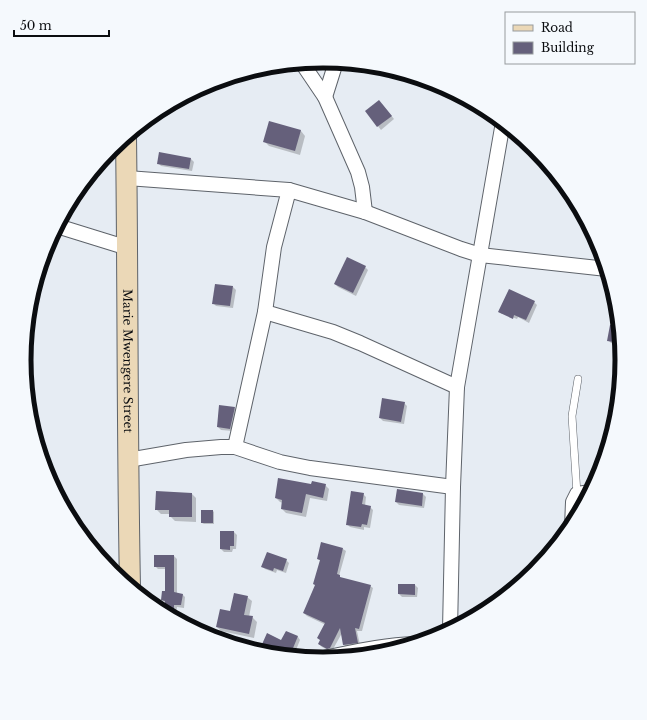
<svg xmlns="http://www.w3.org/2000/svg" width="647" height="720" viewBox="0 0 647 720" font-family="'Libre Baskerville',serif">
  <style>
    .shadow { fill: #0003 }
    .building { fill: #65607b }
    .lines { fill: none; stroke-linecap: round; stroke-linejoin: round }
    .service-casing { stroke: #5e636a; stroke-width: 8 }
    .minor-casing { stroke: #5e636a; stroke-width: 16 }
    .secondary-casing { stroke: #5e636a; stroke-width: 22 }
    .service { stroke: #fff; stroke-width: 7 }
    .minor { stroke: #fff; stroke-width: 14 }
    .secondary { stroke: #ebd8b7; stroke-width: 20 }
    .labels { text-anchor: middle; stroke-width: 3; stroke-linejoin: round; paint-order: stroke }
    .street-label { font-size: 12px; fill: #0b0d10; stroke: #f5f9fd }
    .rim { fill: none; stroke: #0b0d10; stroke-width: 5 }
  </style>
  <rect width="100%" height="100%" fill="#e6ecf3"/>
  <g class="shadow">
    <path d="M382 104 394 119 381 130 366 111Z"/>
    <path d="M270 122 301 131 305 136 300 155 269 146 264 141Z"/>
    <path d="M160 154 191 159 194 162 192 171 161 166 158 163Z"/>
    <path d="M365 267 368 270 356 296 338 287 335 284Z"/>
    <path d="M233 287 236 290 233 308 216 306 213 303Z"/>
    <path d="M534 302 537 305 529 323 518 317 517 319 502 313V314L499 312Z"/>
    <path d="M620 327 621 345 611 343 608 340Z"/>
    <path d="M404 403 407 406 404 424 383 421 380 418Z"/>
    <path d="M235 408 238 411 233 431 221 430 218 427Z"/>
    <path d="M325 485 329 489 327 501 310 498 306 517 286 513 282 509 283 503 280 502 276 498 312 486Z"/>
    <path d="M398 490 423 494 426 497 424 508 399 505 396 502Z"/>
    <path d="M192 494 196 498V522L175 521 170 516V514H161L156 509Z"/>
    <path d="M363 494 366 497 365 506 370 507 373 510 370 528 364 527V530L350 527 347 524Z"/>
    <path d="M213 511 214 512V524H204L202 523Z"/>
    <path d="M234 532 237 535 236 549H233L232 552H224L221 549Z"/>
    <path d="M343 549 346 551 339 576 341 578 370 586 373 588 362 631H357L360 645 347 648 344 645 342 633 332 651H330L322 647 319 644 326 625 307 616 304 613 316 586 321 561 318 559Z"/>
    <path d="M155 556H174L177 559V594H182L185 597 184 608 177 607 176 619 165 613 166 603 162 600 166 592V569H158L155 566Z"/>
    <path d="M286 560 289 563 286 573 277 570 276 573 265 569 262 566Z"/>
    <path d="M415 585 418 588 417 597H402L399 594Z"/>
    <path d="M247 597 252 601 249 617H252L257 622 254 638 221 631 217 627 231 612Z"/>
    <path d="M286 632 298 637 300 640 294 655 287 652 286 656 265 654 260 652 261 649 282 641Z"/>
  </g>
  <g class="building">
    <path d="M379 100 392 116 377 127 365 111Z"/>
    <path d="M269 121 301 130 295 151 263 142Z"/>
    <path d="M159 152 191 158 189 169 157 164Z"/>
    <path d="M347 257 366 266 353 293 334 284Z"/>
    <path d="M215 284 233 286 230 306 212 304Z"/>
    <path d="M509 289 535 301 526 320 514 315 513 319 498 312Z"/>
    <path d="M610 325 620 326 621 343 607 341Z"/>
    <path d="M382 398 405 402 401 422 379 418Z"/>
    <path d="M219 405 235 407 230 429 217 427Z"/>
    <path d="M278 478 311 484 312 481 326 484 323 498 306 494 302 513 281 509 282 500 275 498Z"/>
    <path d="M397 489 423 493 422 506 395 502Z"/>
    <path d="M156 491 192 493V517H169V510H155Z"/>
    <path d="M351 491 364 493 362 504 371 506 367 525 362 524 361 527 346 525Z"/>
    <rect x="201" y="510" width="12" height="13"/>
    <path d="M220 531H234V546H230V550L220 549Z"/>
    <path d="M321 542 343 548 337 574 340 575V577L371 585 359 629 355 628 358 643 343 645 340 628 330 648 327 649 318 644 320 640 317 638 325 623 303 613 315 585 313 584 320 560 317 559Z"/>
    <path d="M267 552 287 559 283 571 274 568 273 571 261 567Z"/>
    <path d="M154 555H174V592L183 594 181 605H174V618L164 613 165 601 161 600 162 591H165V567H154Z"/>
    <path d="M398 584H415V595L398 594Z"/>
    <path d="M234 593 248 596 244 615 253 616 249 634 216 627 220 609 230 611Z"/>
    <path d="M286 631 298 636 291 653 284 650 282 655 266 654 259 651 267 633 281 640Z"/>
  </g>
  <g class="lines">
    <defs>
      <path id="service" d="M577 494 572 416 578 379"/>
      <g id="minor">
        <path d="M302 63 325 97 358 172 362 187 365 212"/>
        <path d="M325 97 336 62"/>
        <path d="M127 178 289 190 365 212 461 249 480 255 607 269"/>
        <path d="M57 226 128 248"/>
        <path d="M265 312 333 332 360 343 457 387"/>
        <path d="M235 447 265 312 274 247 289 190"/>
        <path d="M128 460 186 450 221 447H235L280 462 310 468 453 487"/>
        <path d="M572 527 573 502 577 494 591 492"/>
        <path d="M450 630 453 487 457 387 503 122"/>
        <path d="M319 659C350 653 382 645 414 644"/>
      </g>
      <g id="secondary">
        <path id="s1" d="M126 136C128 286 127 436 130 587"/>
      </g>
    </defs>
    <use href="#service" class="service-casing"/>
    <use href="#minor" class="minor-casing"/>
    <use href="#secondary" class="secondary-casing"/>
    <use href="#service" class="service"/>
    <use href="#minor" class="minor"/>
    <use href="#secondary" class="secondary"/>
  </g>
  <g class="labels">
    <g class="street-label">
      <text dy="4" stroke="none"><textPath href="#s1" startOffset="225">Marie Mwengere Street</textPath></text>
    </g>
  </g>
  <path d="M0 0H647V720H0ZM31 360a292 292 0 1 1 584 0a292 292 0 1 1-584 0Z" fill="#f5f9fd" fill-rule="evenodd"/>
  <path class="rim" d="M31 360a292 292 0 1 1 584 0a292 292 0 1 1-584 0Z"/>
  <rect x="505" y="12" width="130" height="52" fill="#f5f9fd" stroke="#979b9e"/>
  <rect x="513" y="25" width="20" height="6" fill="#ebd8b7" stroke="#979b9e"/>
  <text x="541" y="32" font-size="12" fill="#0b0d10">Road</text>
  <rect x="513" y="42" width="20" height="12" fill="#65607b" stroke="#979b9e"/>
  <text x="541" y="52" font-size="12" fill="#0b0d10">Building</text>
  <path d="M14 30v6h95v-6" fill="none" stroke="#0b0d10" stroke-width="2"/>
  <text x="20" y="30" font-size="12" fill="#0b0d10" stroke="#f5f9fd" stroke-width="3" paint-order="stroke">50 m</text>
</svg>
